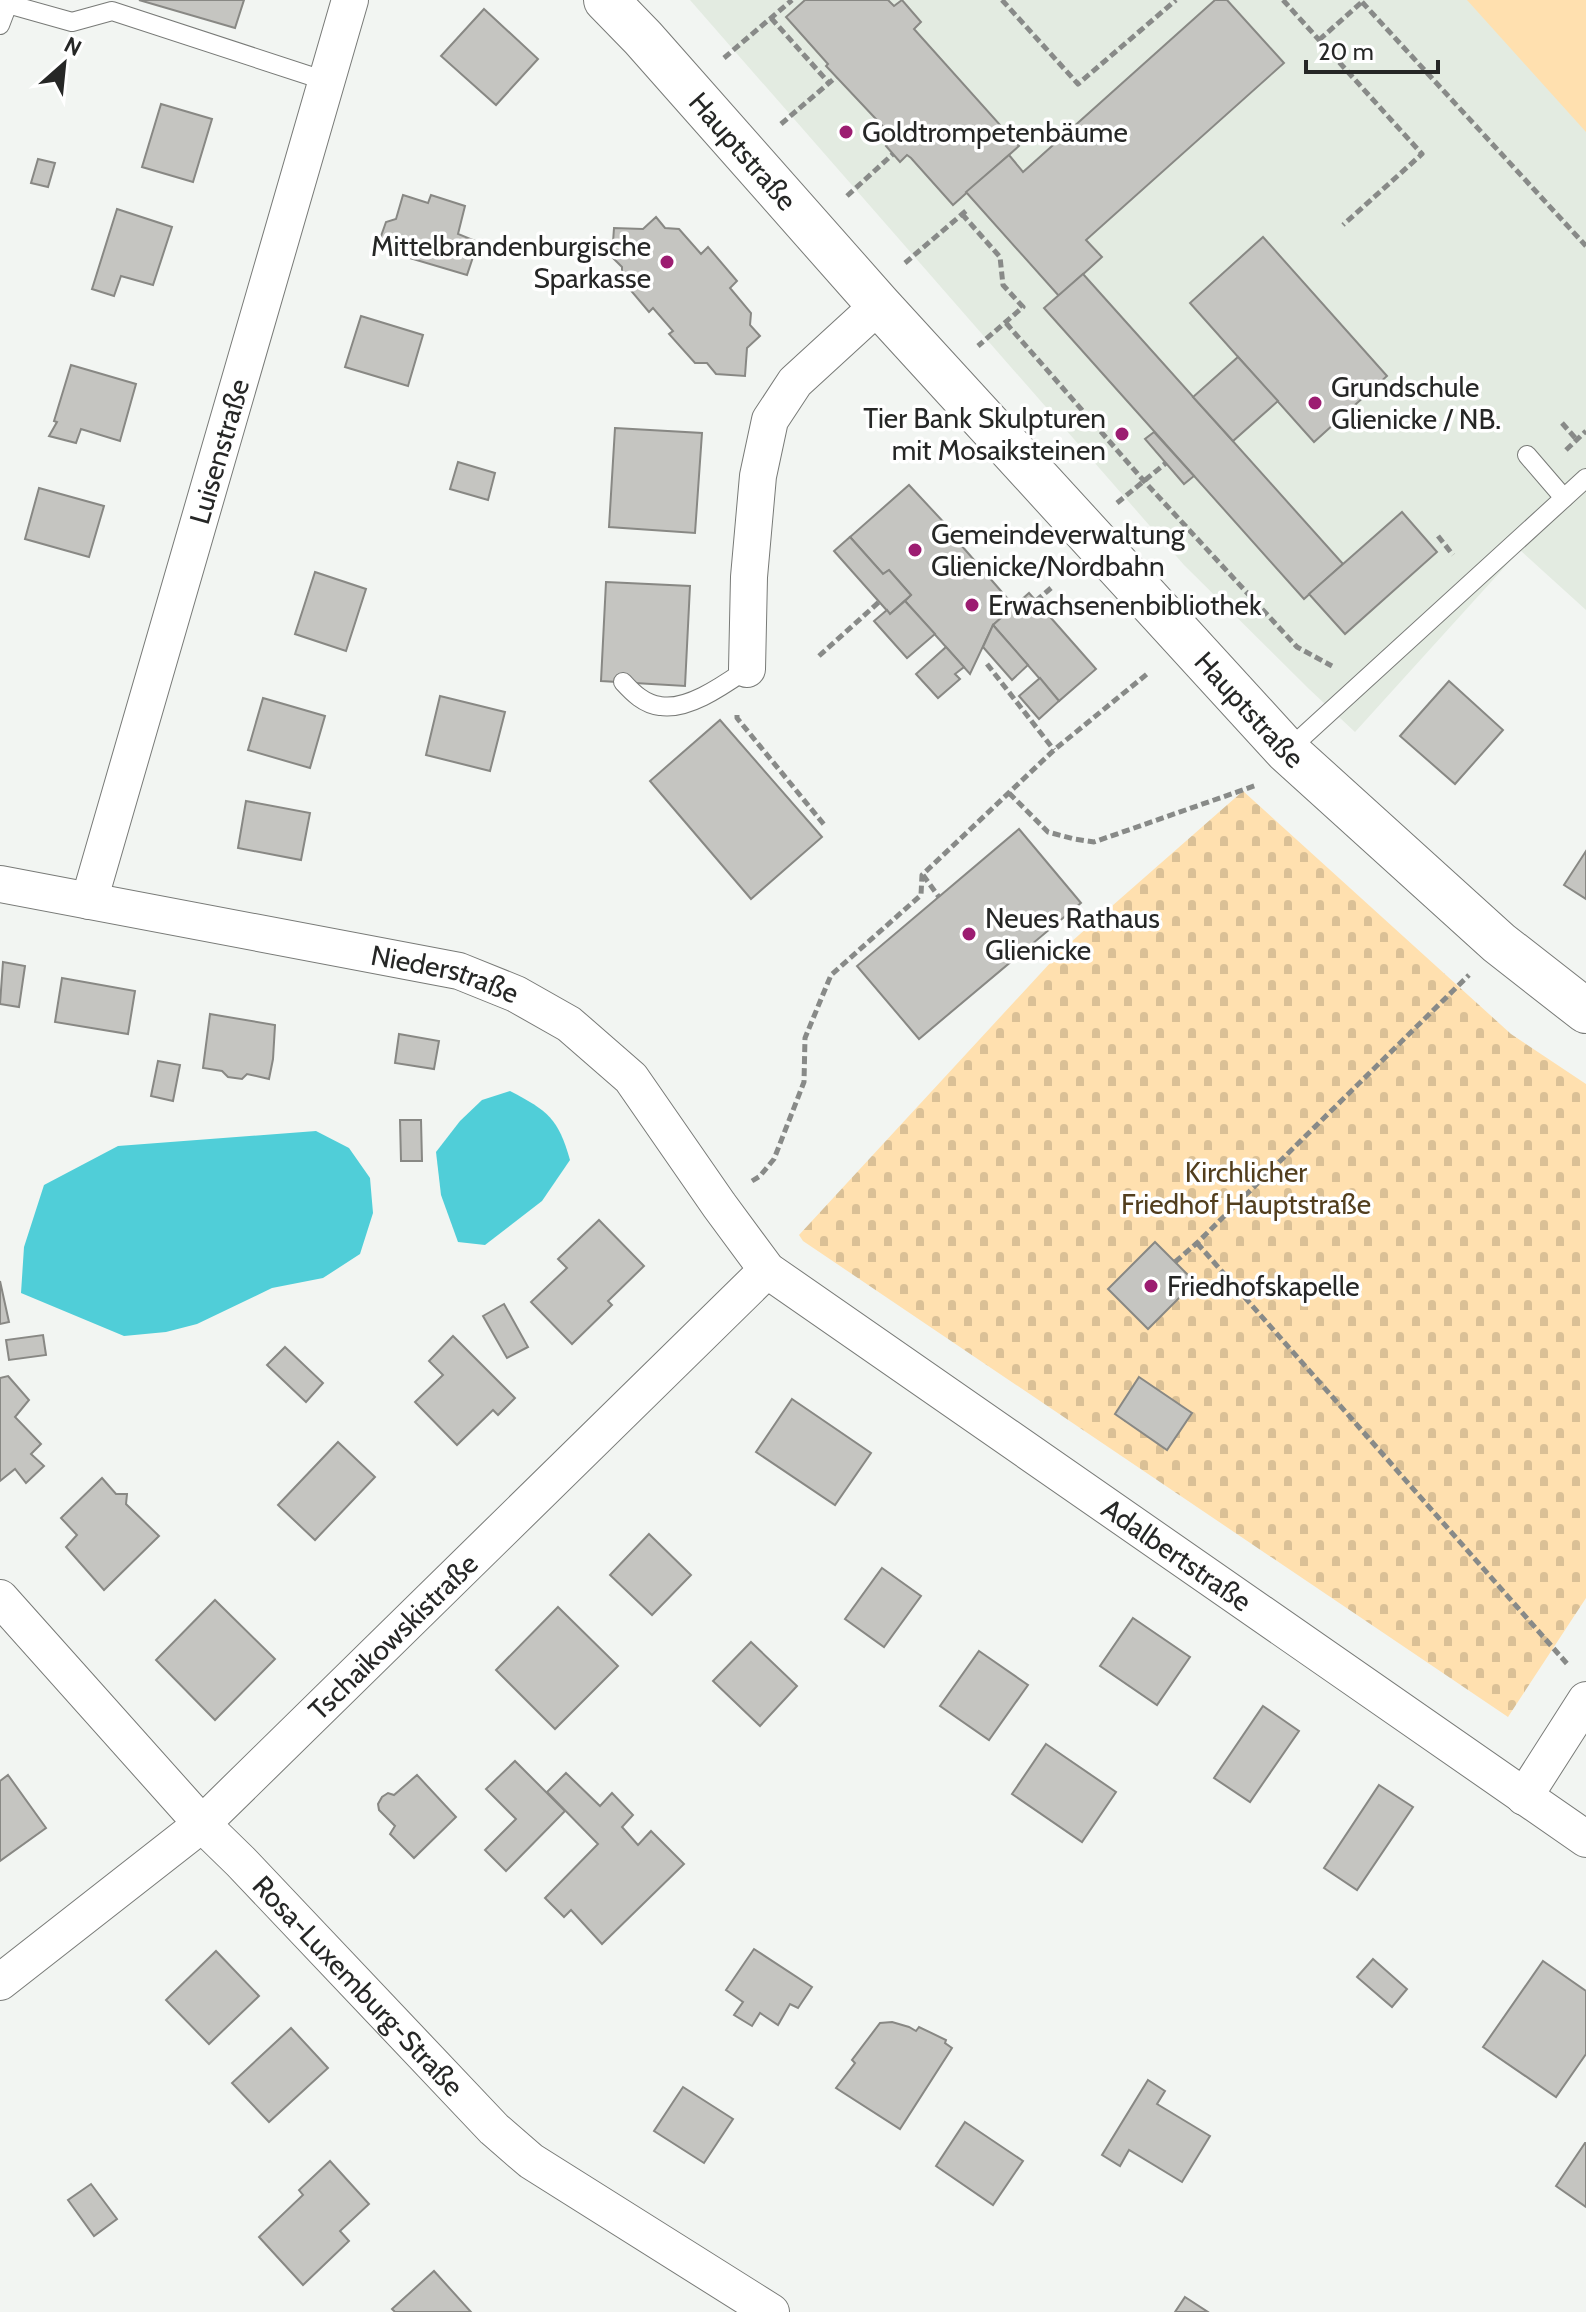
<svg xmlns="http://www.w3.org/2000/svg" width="1586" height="2312" viewBox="0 0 1586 2312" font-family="Cabin,sans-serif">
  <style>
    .built { fill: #e3ebe1 }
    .cemetery { fill: url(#cemetery-stones) }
    .pitch { fill: #ffe0af }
    .water { fill: #50ced8 }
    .building { fill: #c5c5c1; stroke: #888884; stroke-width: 2 }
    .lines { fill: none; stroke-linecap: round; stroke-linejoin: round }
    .service-casing { stroke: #787a77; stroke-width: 20 }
    .minor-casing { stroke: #787a77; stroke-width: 38 }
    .tertiary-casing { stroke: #787a77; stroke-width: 46 }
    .path { stroke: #888a88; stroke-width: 5; stroke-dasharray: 8 4; stroke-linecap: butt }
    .service { stroke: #fff; stroke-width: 18 }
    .minor { stroke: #fff; stroke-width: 36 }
    .tertiary { stroke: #fff; stroke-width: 44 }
    .poi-dot { fill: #9c1d71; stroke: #fff; stroke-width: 3 }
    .labels { text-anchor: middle; stroke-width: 7; stroke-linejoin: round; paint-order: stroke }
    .poi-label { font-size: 28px; fill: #262726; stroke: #fff; text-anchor: start }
    .street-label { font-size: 28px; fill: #262726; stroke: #fff }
    .park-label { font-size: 28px; fill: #523e1d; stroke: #fff }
  </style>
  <defs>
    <pattern id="cemetery-stones" width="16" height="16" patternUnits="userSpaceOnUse" patternTransform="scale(2)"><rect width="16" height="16" fill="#ffe0af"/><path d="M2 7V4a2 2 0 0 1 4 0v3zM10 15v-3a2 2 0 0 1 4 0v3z" fill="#dac096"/></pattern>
  </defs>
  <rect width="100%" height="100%" fill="#f2f5f2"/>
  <path class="built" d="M690 0H1586V610L1520 550 1355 732 1309 689 1184 565Z"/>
  <path class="cemetery" d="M1243 791 1511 1034 1586 1084V1598L1508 1717 803 1241 799 1235 1063 949Z"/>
  <path class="pitch" d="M1467 0H1586V132Z"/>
  <g class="water">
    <path d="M510 1091C548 1111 558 1118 570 1160L542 1201 485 1245 458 1242 441 1195 436 1152 460 1121 482 1100Z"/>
    <path d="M316 1131 349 1148 370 1178 373 1213 360 1254 323 1278 272 1288 197 1324 166 1332 124 1336 21 1293 24 1247 44 1185 118 1146Z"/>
  </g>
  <g class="building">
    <path d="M139 0H244L235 28Z"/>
    <path d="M805 0H888L894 6 902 0 921 22 914 29 1019 146 953 205 911 158 907 155 900 162 886 146 893 140 890 137 891 135 826 66 828 64 786 17Z"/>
    <path d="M1215 0H1227L1284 63 1086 240 1102 257 1059 296 966 192 1009 155 1023 172Z"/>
    <path d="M484 9 538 59 496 105 441 56Z"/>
    <path d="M161 104 212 119 193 182 142 167Z"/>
    <path d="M38 159 55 163 48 187 31 183Z"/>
    <path d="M403 195 428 203 431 195 465 206 458 234 478 242 467 275 386 251 385 245 380 239 386 222 396 219Z"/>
    <path d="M117 209 172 227 153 285 121 276 114 296 92 289Z"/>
    <path d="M656 217 665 228 679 229 701 254 708 247 737 281 730 288 751 313 750 325 760 336 747 348 745 376 716 374 707 363H695L669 334 673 331 653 308 649 312 622 280V267L612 257 614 228 643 229Z"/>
    <path d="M1263 237 1387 376 1314 442 1190 303Z"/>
    <path d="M1083 274 1343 564 1304 599 1044 308Z"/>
    <path d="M361 316 423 335 408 386 345 367Z"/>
    <path d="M1238 357 1278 401 1233 441 1193 397Z"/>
    <path d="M71 365 136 384 120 441 81 429 76 443 49 436 57 422 54 421Z"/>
    <path d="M615 428 702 433 695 533 609 527Z"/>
    <path d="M1154 432 1194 476 1184 484 1145 439Z"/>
    <path d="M458 462 495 473 488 500 450 489Z"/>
    <path d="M909 485 963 543 961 545 1014 606 993 625 970 674 905 601 911 595 889 570 883 574 850 537Z"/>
    <path d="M39 488 104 506 89 557 25 539Z"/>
    <path d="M1402 512 1437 552 1345 634 1309 594Z"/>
    <path d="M850 537 883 574 889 570 911 595 890 614 834 551Z"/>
    <path d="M315 572 366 589 346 651 295 634Z"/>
    <path d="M606 582 690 586 685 686 601 681Z"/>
    <path d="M1029 593 1096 669 1059 701 993 625Z"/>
    <path d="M905 601 935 634 907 658 874 621 887 610 890 614Z"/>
    <path d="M993 625 1028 665 1012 680 983 647Z"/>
    <path d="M946 647 964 667 955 674 960 679 938 698 916 674Z"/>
    <path d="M1040 678 1059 701 1039 719 1019 696Z"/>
    <path d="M1449 681 1503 730 1455 784 1400 736Z"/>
    <path d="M440 696 505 712 490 771 426 755Z"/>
    <path d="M263 698 325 716 310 768 248 750Z"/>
    <path d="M720 720 822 837 751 899 650 781Z"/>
    <path d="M246 801 310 813 301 860 238 848Z"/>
    <path d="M1019 829 1081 903 919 1039 857 966Z"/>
    <path d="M1586 851V899L1564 885Z"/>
    <path d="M3 962 25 966 19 1007 0 1004Z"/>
    <path d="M62 978 135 991 128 1034 55 1022Z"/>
    <path d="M210 1014 275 1025 273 1059 269 1079 247 1074 242 1079 228 1077 222 1071 203 1068Z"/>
    <path d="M399 1034 439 1041 434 1069 395 1063Z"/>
    <path d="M158 1061 180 1065 173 1101 151 1096Z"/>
    <path d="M400 1120H421L422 1161H401Z"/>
    <path d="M599 1220 644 1266 608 1301 612 1305 572 1344 531 1302 567 1268 558 1259Z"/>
    <path d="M1155 1242 1195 1282 1148 1329 1108 1289Z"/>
    <path d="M0 1281 9 1322 0 1324Z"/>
    <path d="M504 1304 528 1347 507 1358 483 1316Z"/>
    <path d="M43 1335 46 1355 9 1360 6 1340Z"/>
    <path d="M453 1336 515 1398 498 1415 493 1410 457 1445 415 1402 443 1375 429 1361Z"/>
    <path d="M285 1347 323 1383 306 1402 267 1365Z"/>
    <path d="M8 1376 29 1400 15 1417 41 1444 31 1454 44 1466 26 1483 15 1469 0 1481V1378Z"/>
    <path d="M1139 1377 1192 1413 1167 1450 1115 1414Z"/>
    <path d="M792 1399 871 1453 835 1505 756 1452Z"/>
    <path d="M338 1442 375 1477 315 1540 278 1505Z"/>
    <path d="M102 1478 116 1494H127L126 1504 159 1536 104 1590 66 1547 77 1535 61 1518Z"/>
    <path d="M649 1534 691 1575 652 1615 610 1575Z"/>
    <path d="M882 1568 921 1596 884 1647 845 1619Z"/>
    <path d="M215 1600 275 1659 215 1720 156 1660Z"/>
    <path d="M558 1607 618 1666 555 1729 496 1670Z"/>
    <path d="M1133 1618 1190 1657 1157 1705 1100 1666Z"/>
    <path d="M751 1642 797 1686 760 1726 713 1681Z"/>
    <path d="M979 1651 1028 1685 989 1740 940 1706Z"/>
    <path d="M1263 1706 1299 1731 1250 1802 1214 1778Z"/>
    <path d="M1046 1744 1116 1792 1082 1842 1012 1794Z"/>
    <path d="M515 1761 565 1811 506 1871 485 1850 516 1819 486 1789Z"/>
    <path d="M566 1773 600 1806 612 1793 633 1815 622 1827 638 1845 651 1831 684 1864 602 1944 571 1910 564 1917 545 1898 598 1844 547 1792Z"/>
    <path d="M8 1775 46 1828 0 1861V1781Z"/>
    <path d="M417 1775 456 1817 414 1858 390 1834 395 1826 379 1810 378 1804 382 1797 388 1793 394 1795Z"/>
    <path d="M1379 1785 1413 1807 1357 1890 1324 1868Z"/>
    <path d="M754 1949 812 1987 798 2008 790 2004 778 2025 760 2013 752 2026 734 2015 743 2002 726 1990Z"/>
    <path d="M216 1951 259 1996 209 2044 166 2000Z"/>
    <path d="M1373 1959 1407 1989 1392 2007 1357 1977Z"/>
    <path d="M1543 1961 1586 1991V2054L1556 2097 1483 2047Z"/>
    <path d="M892 2022 909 2027 916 2031 919 2027 946 2040 945 2043 952 2048 900 2129 836 2088 855 2063 852 2060 880 2023Z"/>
    <path d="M291 2028 328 2068 269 2122 232 2083Z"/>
    <path d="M1148 2080 1165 2091 1157 2104 1210 2136 1182 2182 1129 2150 1120 2166 1102 2155Z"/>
    <path d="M683 2087 733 2119 704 2163 654 2131Z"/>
    <path d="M965 2122 1023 2161 993 2205 936 2166Z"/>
    <path d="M1585 2143H1586V2207L1556 2186Z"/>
    <path d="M330 2161 369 2204 340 2231 349 2241 303 2285 259 2237 303 2195 299 2190Z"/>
    <path d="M91 2184 117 2219 94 2236 68 2200Z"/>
    <path d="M434 2271 471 2312H395L392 2309Z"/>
    <path d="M1185 2297 1208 2312H1175Z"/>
  </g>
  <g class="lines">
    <defs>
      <g id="service">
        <path d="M0 25 8 4 72 22 112 11 326 81"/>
        <path d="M1527 455 1564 498"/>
        <path d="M623 682C633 693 644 704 660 706 688 711 725 684 747 669"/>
        <path d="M1287 751 1586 478"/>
      </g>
      <g id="minor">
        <path d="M747 669 749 577 758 476 770 420 795 382 879 305"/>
        <path id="s1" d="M0 884 459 971 516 994 569 1024 631 1078 719 1205 767 1270 1586 1839"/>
        <path id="s2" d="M89 901 350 0"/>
        <path id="s3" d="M0 1598 202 1824 241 1862 494 2129 531 2161 771 2312"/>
        <path d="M1524 1797 1586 1700"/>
        <path id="s4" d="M0 1982 202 1824 767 1270"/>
      </g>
      <g id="tertiary">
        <path id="s5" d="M606 0 643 38 879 305 1287 751 1499 943 1586 1011"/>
      </g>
    </defs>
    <use href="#service" class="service-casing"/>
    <use href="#minor" class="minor-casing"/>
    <use href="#tertiary" class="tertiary-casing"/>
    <g class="path">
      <path d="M1002 0 1078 84 1176 0"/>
      <path d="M1283 0 1422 154 1343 225"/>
      <path d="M1362 2 1586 246"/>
      <path d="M771 18 829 83"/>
      <path d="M1319 40 1363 1"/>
      <path d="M724 58 792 0"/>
      <path d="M781 124 836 77"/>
      <path d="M847 196 893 154"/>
      <path d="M962 214 1000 257 1003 285 1023 307 978 346"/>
      <path d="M905 263 967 210"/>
      <path d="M1006 323 1144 481 1297 647 1332 666"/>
      <path d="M1562 423 1577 440"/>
      <path d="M1566 450 1586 431"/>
      <path d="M1117 503 1166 463"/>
      <path d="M1438 536 1453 555"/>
      <path d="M1036 601 1051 588"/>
      <path d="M819 656 879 602"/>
      <path d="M987 664 1054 750"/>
      <path d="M737 715V718L826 827"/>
      <path d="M1009 793 1048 832 1074 839 1094 842 1257 785"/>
      <path d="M923 875 939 897"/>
      <path d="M752 1181 760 1176 774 1159 804 1082 805 1038 831 975 921 895 922 875 1054 750 1147 674"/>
      <path d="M1197 1243 1569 1666"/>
      <path d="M1175 1262 1197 1243 1469 975"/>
    </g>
    <use href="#service" class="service"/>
    <use href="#minor" class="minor"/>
    <use href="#tertiary" class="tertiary"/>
  </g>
  <g class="poi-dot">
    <circle cx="846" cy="132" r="8"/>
    <circle cx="667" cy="262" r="8"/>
    <circle cx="1315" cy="403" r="8"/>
    <circle cx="1122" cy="434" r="8"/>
    <circle cx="915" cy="550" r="8"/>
    <circle cx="972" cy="605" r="8"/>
    <circle cx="969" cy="934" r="8"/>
    <circle cx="1151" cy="1286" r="8"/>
  </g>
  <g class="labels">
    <g class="poi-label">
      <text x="862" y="142">Goldtrompetenbäume</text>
      <text x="651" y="256" text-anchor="end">Mittelbrandenburgische<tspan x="651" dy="32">Sparkasse</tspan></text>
      <text x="1331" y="397">Grundschule<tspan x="1331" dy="32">Glienicke / NB.</tspan></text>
      <text x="1106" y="428" text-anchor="end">Tier Bank Skulpturen<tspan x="1106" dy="32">mit Mosaiksteinen</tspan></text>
      <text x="931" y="544">Gemeindeverwaltung<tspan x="931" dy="32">Glienicke/Nordbahn</tspan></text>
      <text x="988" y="615">Erwachsenenbibliothek</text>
      <text x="985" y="928">Neues Rathaus<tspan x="985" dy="32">Glienicke</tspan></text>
      <text x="1167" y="1296">Friedhofskapelle</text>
    </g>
    <g class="street-label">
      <text dy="10" stroke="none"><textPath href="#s5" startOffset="204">Hauptstraße</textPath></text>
      <text dy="10" stroke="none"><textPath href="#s2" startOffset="468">Luisenstraße</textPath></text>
      <text dy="10" stroke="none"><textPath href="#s5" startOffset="958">Hauptstraße</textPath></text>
      <text dy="10" stroke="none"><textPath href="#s1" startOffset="454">Niederstraße</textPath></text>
      <text dy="10" stroke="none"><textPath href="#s1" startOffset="1406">Adalbertstraße</textPath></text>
      <text dy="10" stroke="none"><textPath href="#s4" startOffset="524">Tschaikowskistraße</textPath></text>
      <text dy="10" stroke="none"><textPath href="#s3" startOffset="528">Rosa-Luxemburg-Straße</textPath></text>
    </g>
    <g class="park-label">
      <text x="1246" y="1182">Kirchlicher<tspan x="1246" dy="32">Friedhof Hauptstraße</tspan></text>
    </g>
  </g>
  <g transform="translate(64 64) rotate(27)" stroke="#ffffff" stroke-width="6" paint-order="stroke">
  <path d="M0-6L14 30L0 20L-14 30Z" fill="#262726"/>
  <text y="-12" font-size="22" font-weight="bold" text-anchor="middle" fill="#262726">N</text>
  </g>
  <path d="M1306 60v12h132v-12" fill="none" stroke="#262726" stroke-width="4"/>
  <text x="1318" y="60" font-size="24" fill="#262726" stroke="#ffffff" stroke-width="6" paint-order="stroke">20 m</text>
</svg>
